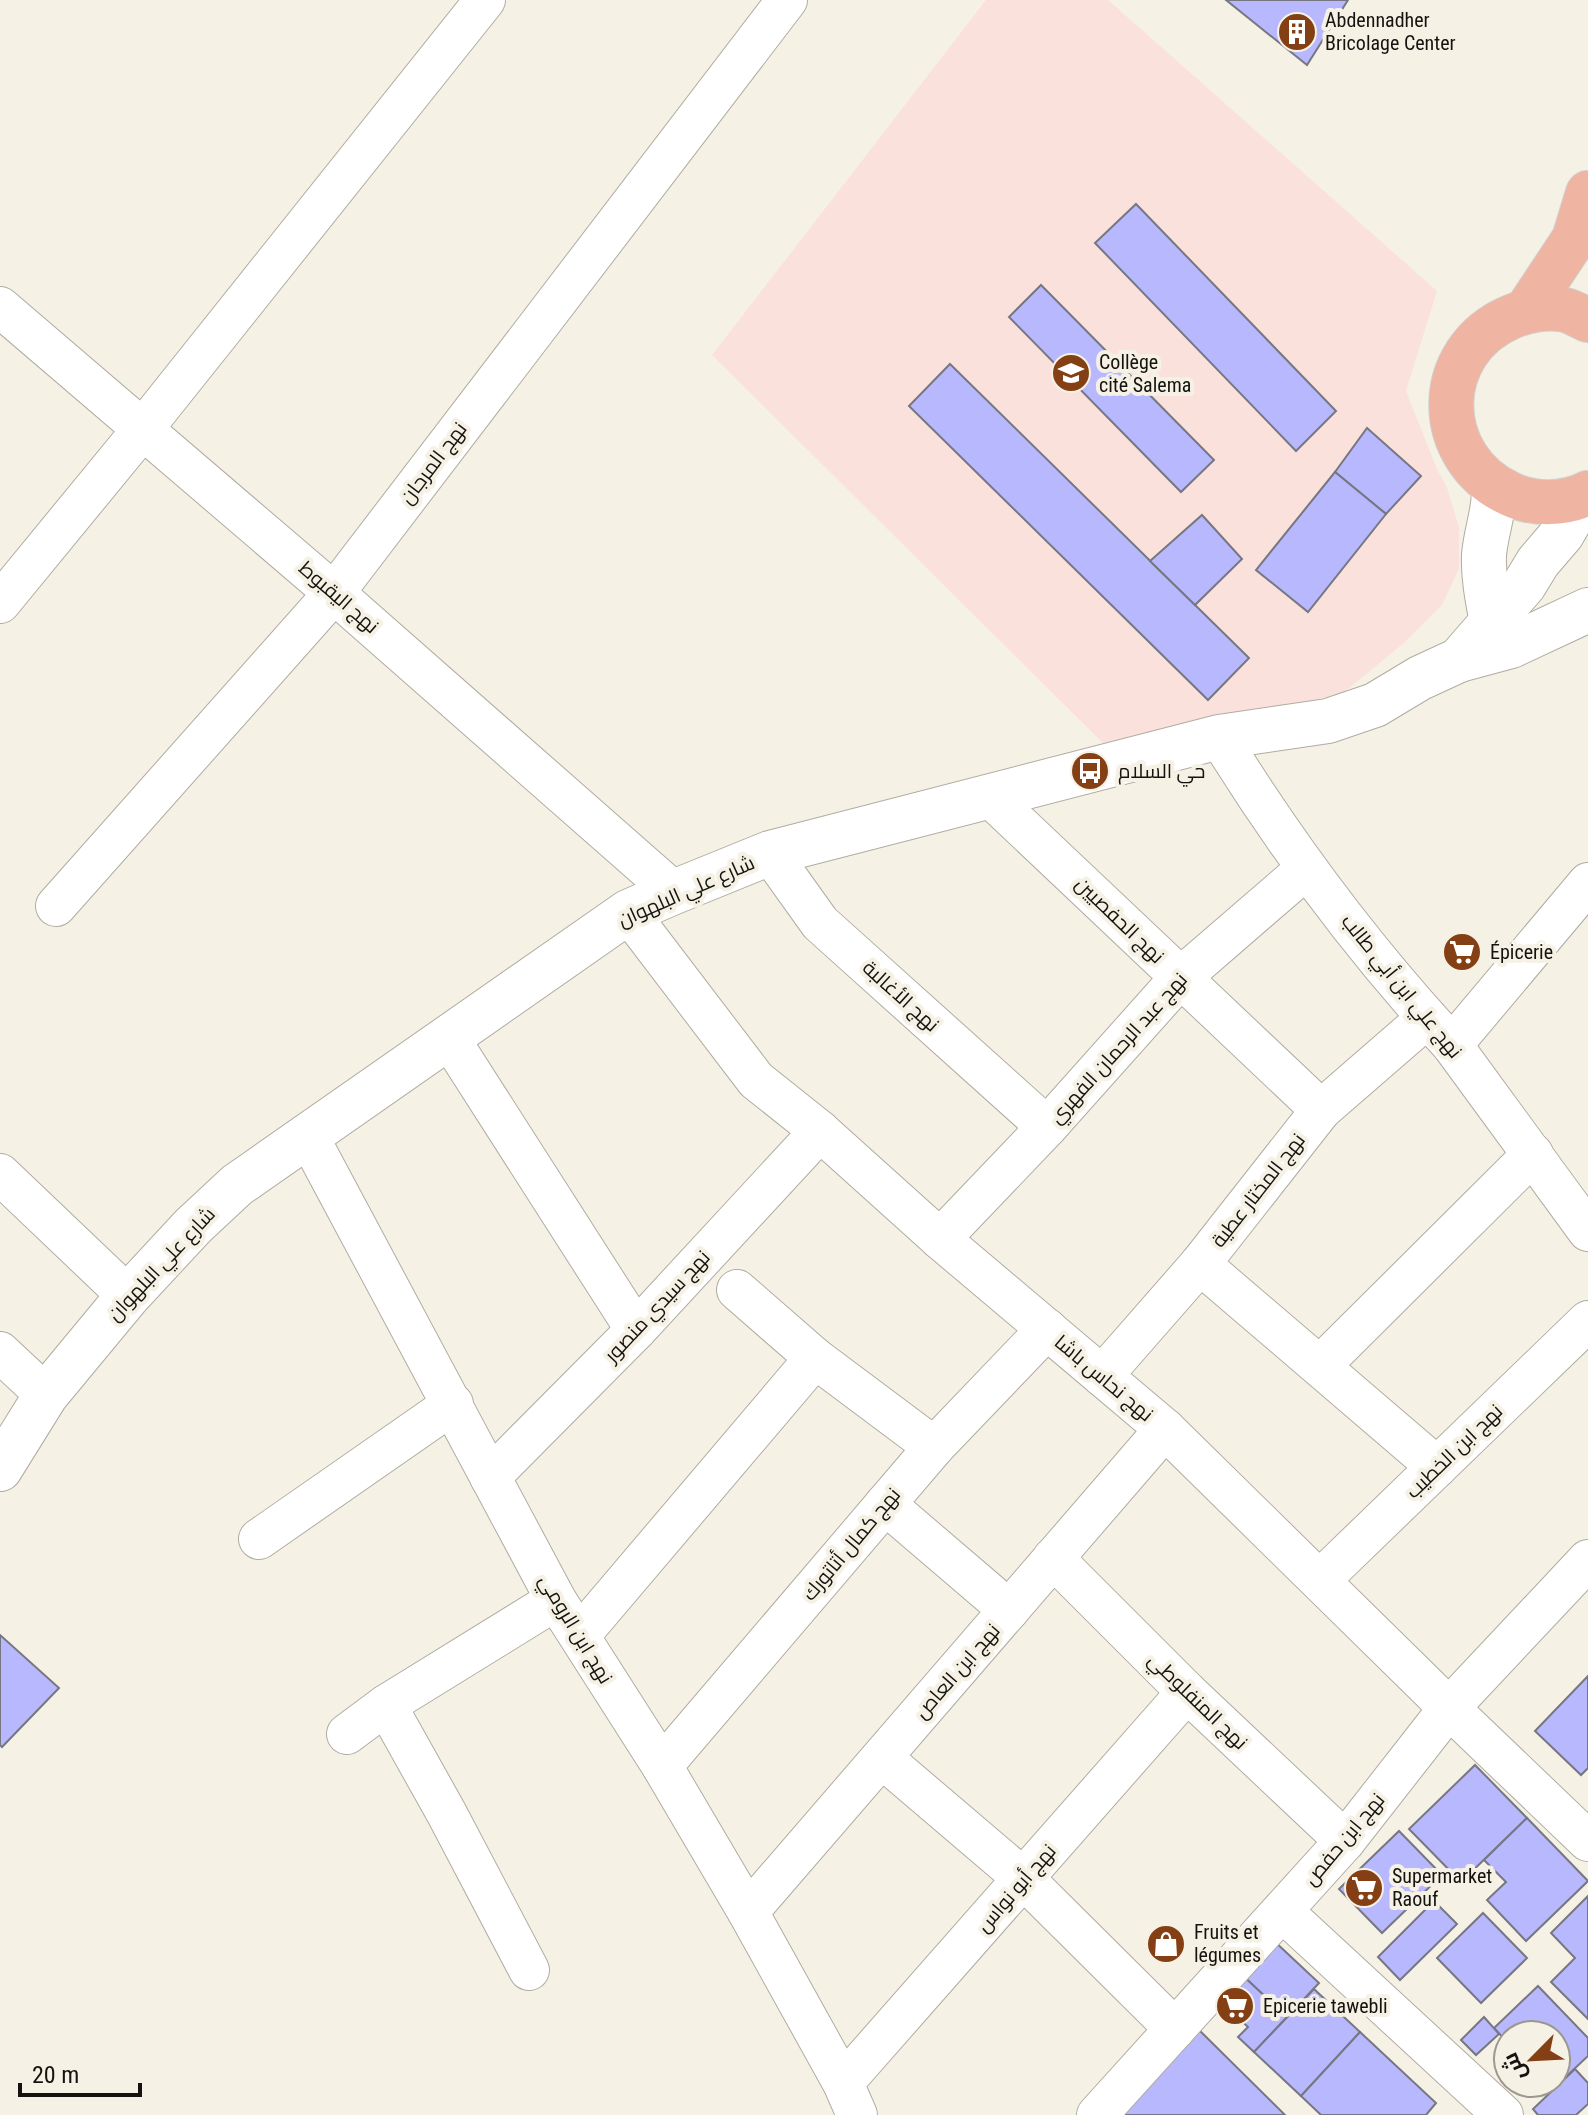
<svg xmlns="http://www.w3.org/2000/svg" width="1588" height="2115" viewBox="0 0 1588 2115" font-family="'Roboto Condensed',Cairo,sans-serif">
  <style>
    .education { fill: #fbe1db }
    .building { fill: #b8b8ff; stroke: #767782; stroke-width: 2 }
    .lines { fill: none; stroke-linecap: round; stroke-linejoin: round }
    .minor-casing { stroke: #b0aca1; stroke-width: 42 }
    .tertiary-casing { stroke: #b0aca1; stroke-width: 46 }
    .trunk-casing { stroke: #d0d0cf; stroke-width: 46 }
    .minor { stroke: #fff; stroke-width: 40 }
    .tertiary { stroke: #fff; stroke-width: 44 }
    .trunk { stroke: #efb4a2; stroke-width: 44 }
    .labels { text-anchor: middle; stroke-width: 8; stroke-linejoin: round; paint-order: stroke }
    .poi-label { font-size: 20px; fill: #14130f; stroke: #f6f1e5; text-anchor: start }
    .street-label { font-size: 20px; fill: #14130f; stroke: #f6f1e5 }
  </style>
  <rect width="100%" height="100%" fill="#f6f1e5"/>
  <path class="education" d="M986 0H1108L1437 291 1406 391 1437 469 1447 488 1459 527V569L1442 605 1404 643 1343 693 1109 749 712 355Z"/>
  <g class="building">
    <path d="M1226 0H1348L1307 65Z"/>
    <path d="M1136 204 1336 411 1296 451 1095 243Z"/>
    <path d="M1041 285 1214 460 1181 492 1009 317Z"/>
    <path d="M950 364 1249 658 1208 700 909 406Z"/>
    <path d="M1367 428 1421 476 1386 514 1335 472Z"/>
    <path d="M1335 472 1386 514 1308 612 1256 570Z"/>
    <path d="M1202 515 1242 559 1195 605 1150 561Z"/>
    <path d="M0 1635 59 1688 2 1747 0 1745Z"/>
    <path d="M1588 1676V1768L1581 1775 1535 1731Z"/>
    <path d="M1475 1765 1527 1818 1461 1882 1409 1829Z"/>
    <path d="M1527 1818 1588 1881 1526 1941 1487 1900 1506 1882 1484 1860Z"/>
    <path d="M1399 1831 1442 1875 1382 1933 1339 1889Z"/>
    <path d="M1588 1896V2019L1551 1982 1575 1958 1551 1933Z"/>
    <path d="M1434 1901 1457 1924 1400 1980 1378 1957Z"/>
    <path d="M1483 1913 1527 1958 1481 2003 1437 1958Z"/>
    <path d="M1273 1940 1319 1983 1287 2017 1241 1974Z"/>
    <path d="M1241 1974 1287 2017 1254 2052 1238 2037 1248 2027 1218 1999Z"/>
    <path d="M1538 1986 1588 2038V2056L1553 2089 1547 2083H1556V2035H1508V2043L1494 2028Z"/>
    <path d="M1314 1989 1360 2032 1301 2096 1254 2052Z"/>
    <path d="M1484 2017 1499 2034 1476 2055 1461 2040Z"/>
    <path d="M1189 2020 1285 2115H1113Z"/>
    <path d="M1360 2032 1436 2103 1426 2115H1321L1301 2096Z"/>
    <path d="M1575 2069 1588 2083V2104L1576 2115H1538L1533 2109Z"/>
  </g>
  <g class="lines">
    <defs>
      <g id="minor">
        <path d="M0 307 334 593 674 892"/>
        <path d="M0 603 142 430 485 0"/>
        <path d="M1219 737C1287 847 1365 951 1452 1045L1588 1231"/>
        <path d="M989 796 1321 1110"/>
        <path d="M770 853 820 923 1047 1127"/>
        <path d="M56 906 334 593 787 0"/>
        <path d="M628 912 756 1080 820 1131 940 1239 1165 1429 1449 1708 1588 1841"/>
        <path d="M449 1038 636 1330"/>
        <path d="M1452 1045 1588 883"/>
        <path d="M308 1136 556 1600 662 1766 748 1912 843 2083 857 2115"/>
        <path d="M0 1174 128 1296"/>
        <path d="M940 1239 1047 1127 1180 978 1306 869"/>
        <path d="M1200 1264 1437 1467"/>
        <path d="M737 1290 815 1358 934 1447"/>
        <path d="M0 1352 46 1395"/>
        <path d="M1321 1365 1533 1154"/>
        <path d="M1102 1376 1200 1264 1321 1110 1427 1018"/>
        <path d="M490 1477 636 1330 820 1131"/>
        <path d="M885 1504 1009 1610"/>
        <path d="M259 1539 453 1404"/>
        <path d="M1053 1558 1187 1692 1345 1841"/>
        <path d="M1320 1580 1588 1321"/>
        <path d="M580 1635 815 1358"/>
        <path d="M386 1705 447 1814 529 1970"/>
        <path d="M347 1734 386 1705 556 1600"/>
        <path d="M882 1758 1024 1879 1175 2029"/>
        <path d="M662 1766 934 1447 1047 1329"/>
        <path d="M1282 1911 1503 2115"/>
        <path d="M748 1912 1165 1429"/>
        <path d="M843 2083 1187 1692"/>
        <path d="M1097 2115 1345 1841 1449 1708 1588 1560"/>
      </g>
      <g id="tertiary">
        <path d="M1492 623C1488 601 1483 578 1484 555 1486 531 1495 511 1494 487"/>
        <path d="M1459 660 1511 646 1588 610"/>
        <path d="M0 1469 46 1395 128 1296 193 1226 237 1185 628 912 674 892 770 853 1219 737 1328 721 1375 705 1420 678 1459 660 1524 585 1538 562 1562 534 1584 496"/>
      </g>
      <g id="trunk">
        <path d="M1527 310 1574 239 1588 193"/>
        <path d="M1588 320C1581 317 1573 312 1565 310 1548 306 1527 310 1511 317 1431 351 1432 458 1510 494 1533 505 1565 505 1588 493"/>
      </g>
    </defs>
    <use href="#minor" class="minor-casing"/>
    <use href="#tertiary" class="tertiary-casing"/>
    <use href="#trunk" class="trunk-casing"/>
    <use href="#minor" class="minor"/>
    <use href="#tertiary" class="tertiary"/>
    <use href="#trunk" class="trunk"/>
  </g>
  <defs>
    <symbol id="building-disc" viewBox="-11 -11 22 22"><circle r="9.5" fill="#844014" stroke="#f6f1e5"/><path d="M-4-6H4V6H1V3H-1V6H-4ZM-2.5-4.3h1.7v1.8h-1.7ZM.8-4.3h1.7v1.8H.8ZM-2.5-1h1.7V.8h-1.7ZM.8-1h1.7V.8H.8Z" fill="#fff"/></symbol>
    <symbol id="school-disc" viewBox="-11 -11 22 22"><circle r="9.5" fill="#844014" stroke="#f6f1e5"/><path d="M0-5L7-2L0 1L-7-2ZM-4 1L0 2.5L4 1V4Q0 6-4 4Z" fill="#fff"/></symbol>
    <symbol id="bus-disc" viewBox="-11 -11 22 22"><circle r="9.5" fill="#844014" stroke="#f6f1e5"/><path d="M-5-6H5V4H4V6H2V4H-2V6H-4V4H-5ZM-3.5-4V0h7V-4ZM-3.5 1.2v1.5H-2V1.2ZM2 1.2v1.5H3.5V1.2Z" fill="#fff"/></symbol>
    <symbol id="supermarket-disc" viewBox="-11 -11 22 22"><circle r="9.5" fill="#844014" stroke="#f6f1e5"/><path d="M-6-5.5h2.5l.6 2H6L4.5 2H-2.5L-4.4-4H-6ZM-1.5 3.2a1.3 1.3 0 1 0 .1 0ZM3 3.2a1.3 1.3 0 1 0 .1 0Z" fill="#fff"/></symbol>
    <symbol id="shop-disc" viewBox="-11 -11 22 22"><circle r="9.5" fill="#844014" stroke="#f6f1e5"/><path d="M-5-2.5h2.3a2.7 3.5 0 0 1 5.4 0H5L5.5 6h-11ZM-1.5-2.5h3a1.5 2.3 0 0 0-3 0Z" fill="#fff"/></symbol>
  </defs>
  <g fill-rule="evenodd">
    <use href="#building-disc" x="1275" y="10" width="44" height="44"/>
    <use href="#school-disc" x="1049" y="351" width="44" height="44"/>
    <use href="#bus-disc" x="1068" y="749" width="44" height="44"/>
    <use href="#supermarket-disc" x="1440" y="930" width="44" height="44"/>
    <use href="#supermarket-disc" x="1342" y="1866" width="44" height="44"/>
    <use href="#shop-disc" x="1144" y="1922" width="44" height="44"/>
    <use href="#supermarket-disc" x="1213" y="1984" width="44" height="44"/>
  </g>
  <g class="labels">
    <g class="poi-label">
      <text x="1325" y="27">Abdennadher<tspan x="1325" dy="23">Bricolage Center</tspan></text>
      <text x="1099" y="369">Collège<tspan x="1099" dy="23">cité Salema</tspan></text>
      <text x="1118" y="778">حي السلام</text>
      <text x="1490" y="959">Épicerie</text>
      <text x="1392" y="1883">Supermarket<tspan x="1392" dy="23">Raouf</tspan></text>
      <text x="1194" y="1939">Fruits et<tspan x="1194" dy="23">légumes</tspan></text>
      <text x="1263" y="2013">Epicerie tawebli</text>
    </g>
    <g class="street-label">
      <text transform="translate(433 463) rotate(-53)" y="7">نهج المرجان</text>
      <text transform="translate(339 597) rotate(41)" y="7">نهج اليقبوط</text>
      <text transform="translate(686 891) rotate(-24)" y="7">شارع علي البلهوان</text>
      <text transform="translate(1120 920) rotate(44)" y="7">نهج الحفصيين</text>
      <text transform="translate(1402 986) rotate(51)" y="7">نهج علي ابن أبي طالب</text>
      <text transform="translate(901 996) rotate(42)" y="7">نهج الأغالبة</text>
      <text transform="translate(1118 1048) rotate(-48)" y="7">نهج عبد الرحمان الفهري</text>
      <text transform="translate(1258 1190) rotate(-52)" y="7">نهج المختار عطية</text>
      <text transform="translate(161 1264) rotate(-47)" y="7">شارع علي البلهوان</text>
      <text transform="translate(657 1306) rotate(-47)" y="7">نهج سيدي منصور</text>
      <text transform="translate(1104 1378) rotate(40)" y="7">نهج نحاس باشا</text>
      <text transform="translate(1454 1451) rotate(-44)" y="7">نهج ابن الخطيب</text>
      <text transform="translate(851 1544) rotate(-50)" y="7">نهج كمال أتاتورك</text>
      <text transform="translate(576 1629) rotate(59)" y="7">نهج ابن الرومي</text>
      <text transform="translate(957 1671) rotate(-49)" y="7">نهج ابن العاص</text>
      <text transform="translate(1198 1701) rotate(44)" y="7">نهج المنفلوطي</text>
      <text transform="translate(1344 1839) rotate(-50)" y="7">نهج ابن حفص</text>
      <text transform="translate(1016 1888) rotate(-49)" y="7">نهج أبو نواس</text>
    </g>
  </g>
  <g transform="translate(1532 2059) rotate(246)"><circle r="38" fill="#f6f1e5" stroke="#9c988f" stroke-width="2"/>
  <path d="M0-6L14 30L0 20L-14 30Z" fill="#844014"/>
  <text y="-12" font-size="22" font-weight="bold" text-anchor="middle" fill="#14130f">ش</text>
  </g>
  <path d="M20 2083v12h120v-12" fill="none" stroke="#14130f" stroke-width="4"/>
  <text x="32" y="2083" font-size="24" fill="#14130f" stroke="#f6f1e5" stroke-width="6" paint-order="stroke">20 m</text>
</svg>
